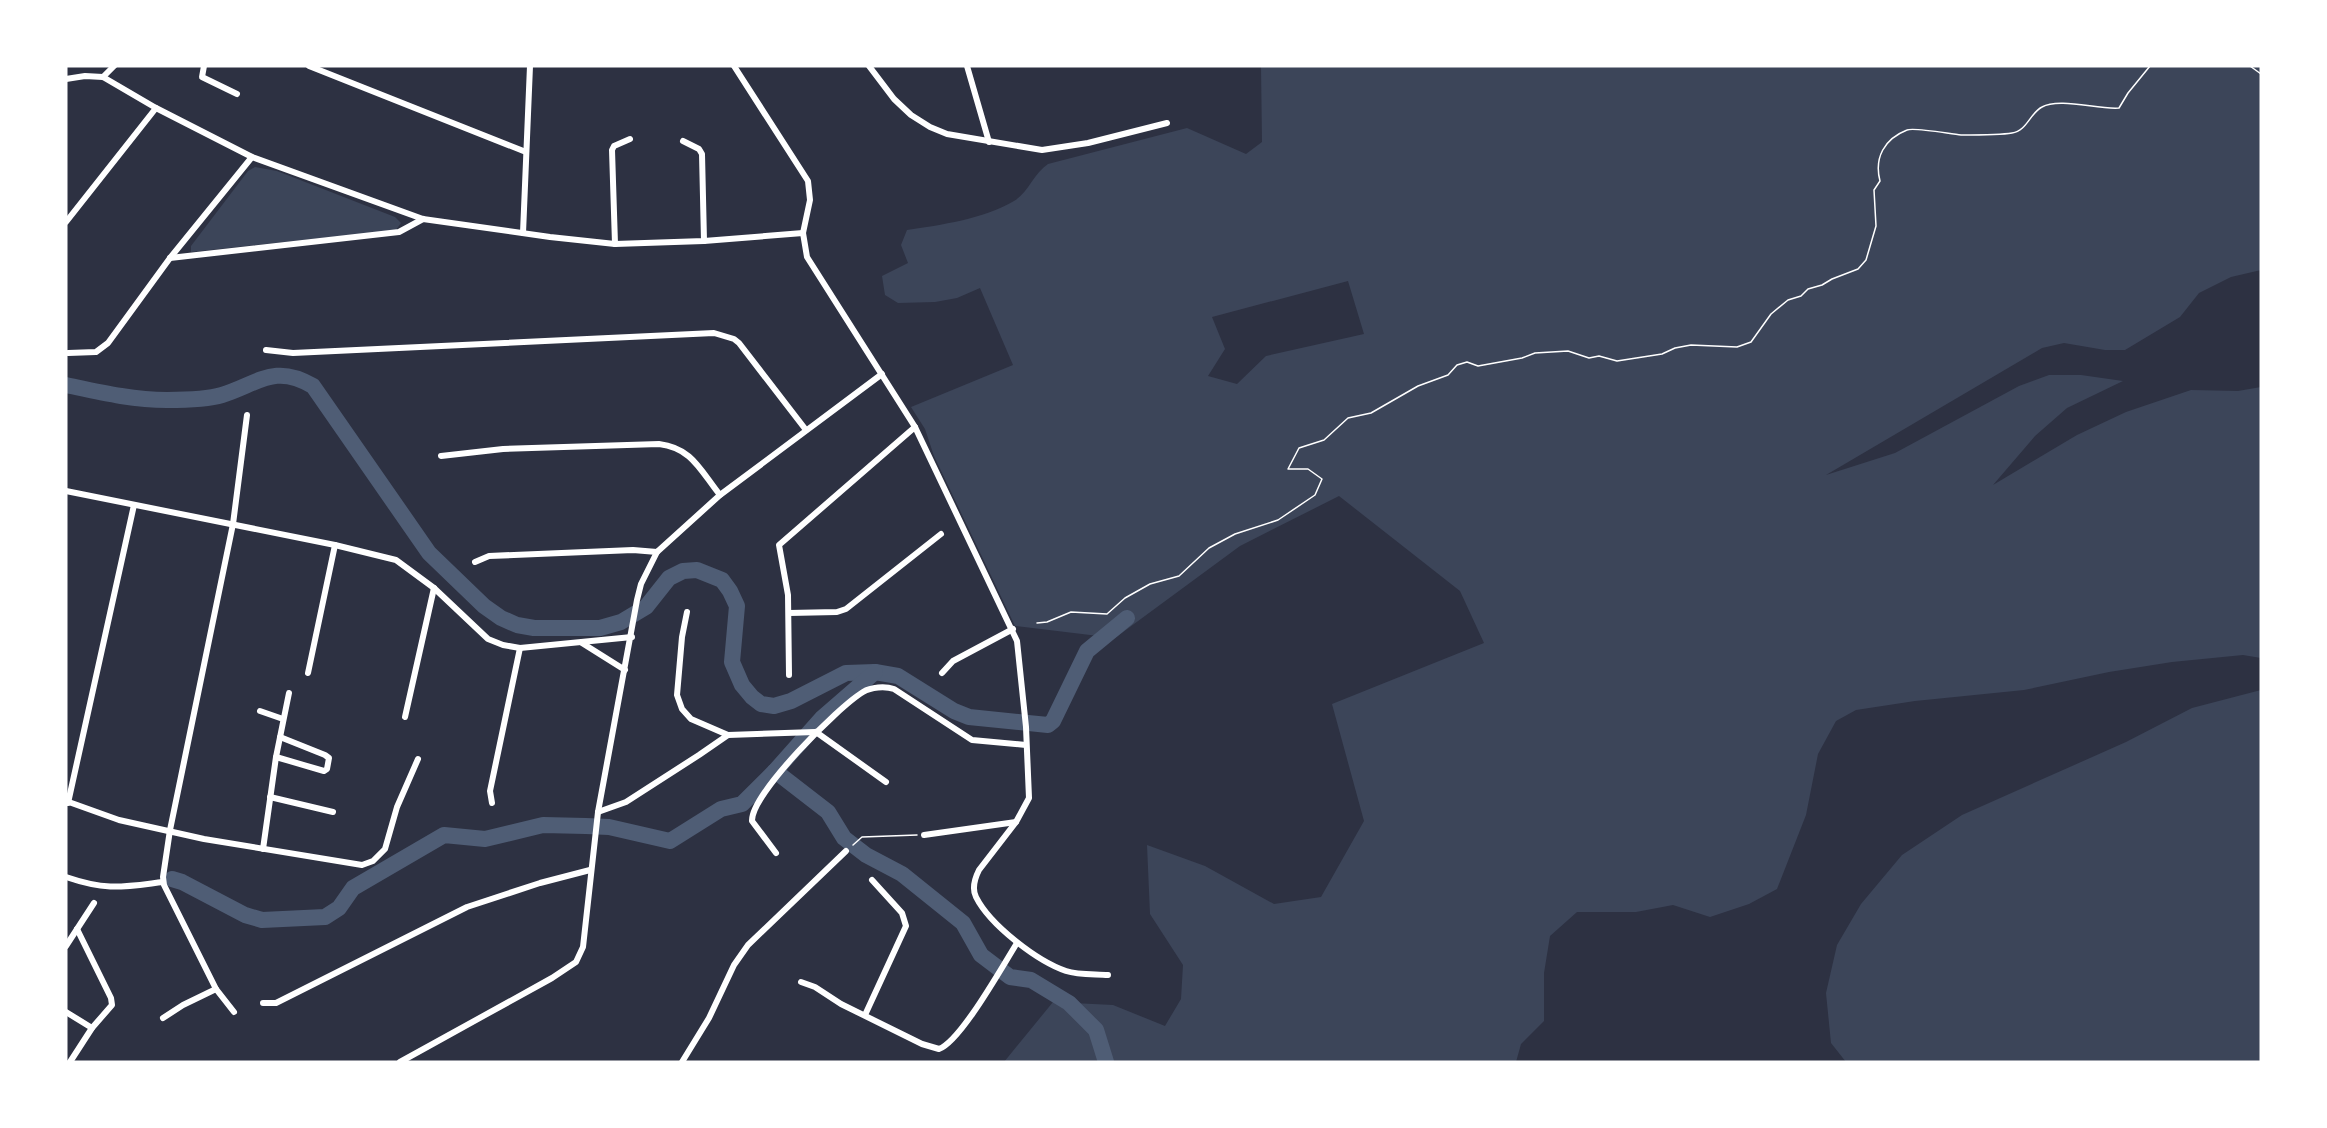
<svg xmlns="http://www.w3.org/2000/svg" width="2327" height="1128" viewBox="0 0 2327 1128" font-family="'Golos Text',sans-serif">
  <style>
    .green { fill: #3c4559; fill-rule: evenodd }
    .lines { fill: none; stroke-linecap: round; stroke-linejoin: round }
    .river { stroke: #4f5d75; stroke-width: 16 }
    .path { stroke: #fff; stroke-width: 1.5 }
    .minor { stroke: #fff; stroke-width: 6 }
  </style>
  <rect width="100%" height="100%" fill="#2d3142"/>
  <g class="green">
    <path d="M1261 66H2261V270L2231 277 2199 293 2180 317 2125 350H2105L2064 343 2042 348 1826 475 1895 453 2019 386 2049 375H2081L2123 381 2067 408 2035 436 1993 485 2077 435 2126 412 2191 390 2238 391 2261 387V658L2243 655 2172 662 2109 672 2024 690 1915 701 1856 710 1836 721 1818 754 1806 815 1777 889 1749 904 1710 917 1673 905 1636 912H1577L1550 936 1544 973V1021L1521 1044 1516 1062H1004L1053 1002 1113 1005 1165 1026 1181 999 1183 965 1150 914 1147 845 1205 866 1274 904 1321 897 1364 821 1332 704 1484 643 1460 591 1339 496 1240 546 1115 638 1015 626 934 456 925 429 911 407 1013 365 980 288 957 298 935 302 898 303 885 295 882 276 908 263 901 245 907 230C941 225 983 219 1014 201 1028 193 1034 173 1048 164L1187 128 1246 154 1262 142ZM1348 281 1364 334 1266 356 1237 384 1208 376 1225 349 1212 317Z"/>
    <path d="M255 167 277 171 395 217 401 223 396 230 191 252V246L248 171Z"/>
    <path d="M2261 690V1062H1846L1831 1043 1826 993 1837 945 1861 904 1902 855 1962 815 2126 742 2192 708Z"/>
  </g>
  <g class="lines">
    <g class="river">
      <path d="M66 385C99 392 132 400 167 400 183 400 206 400 222 395 258 384 274 363 313 386L429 553 484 606 501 618 517 625 534 628H600L621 622 646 607 669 578 683 571 697 570 722 580 730 591 737 606 732 662 742 685 752 697 761 704 774 706 791 701 846 673 875 672 898 676 954 711 969 717 1048 725 1053 721 1087 651 1127 618"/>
      <path d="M775 771 828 812 844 838 866 855 902 874 963 923 981 955 1010 977 1031 980 1069 1003 1096 1030 1106 1062"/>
      <path d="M172 879 182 882 245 915 262 920 325 917 339 908 353 888 444 835 485 839 543 825 586 826 609 827 670 841 721 809 742 804 775 771 822 718 875 672"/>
    </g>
    <g class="path">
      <path d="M2250 66 2261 74"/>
      <path d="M1037 623 1047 622 1071 612 1107 614 1125 598 1150 584 1179 576 1209 548 1235 534 1278 520 1315 495 1322 479 1308 469H1288L1299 448 1324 440 1348 418 1371 413 1418 386 1448 375 1457 365 1467 362 1478 366 1522 358 1535 353 1568 351 1589 358 1599 356 1617 361 1662 354 1675 348 1691 345 1737 347 1751 342 1771 314 1788 300 1801 296 1808 289 1822 285 1832 279 1858 269 1866 260 1876 226 1874 190 1880 181C1874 158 1884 139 1907 130 1914 127 1950 134 1961 135 1972 135 2001 135 2012 133 2027 131 2030 113 2042 107 2059 97 2099 110 2119 108L2128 93 2150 66"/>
      <path d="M853 845 862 837 917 835"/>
    </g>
    <g class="minor">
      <path d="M204 66 202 77 237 94"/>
      <path d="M309 66 526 152"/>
      <path d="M734 66 808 181 810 200 803 233 807 257 915 427 1017 641 1026 727 1029 798 1016 822 979 870C975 878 972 889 976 897 990 925 1037 961 1066 971 1078 975 1094 974 1108 975"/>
      <path d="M869 66 894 99 911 115 930 127 947 134 1042 150 1088 143 1167 123"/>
      <path d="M967 66 989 142"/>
      <path d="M103 77 114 66"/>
      <path d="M66 79 85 76 103 77 156 108 252 157 423 219 550 237 615 244 704 241 803 233"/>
      <path d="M683 141 699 149 702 154 704 241"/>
      <path d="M66 222 156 108"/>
      <path d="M523 233 530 66"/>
      <path d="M615 244 612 150 614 146 630 139"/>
      <path d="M170 258 399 232 423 219"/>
      <path d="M266 350 293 353 714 333 734 339 739 343 806 430"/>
      <path d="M68 353 96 352 108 343 170 258 252 157"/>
      <path d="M441 456 503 449 659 444C692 448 700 470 720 495"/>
      <path d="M66 491 335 545 396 560 434 588 488 639 503 645 520 648 632 637"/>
      <path d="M475 562 489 556 633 550 657 552 720 495 882 374"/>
      <path d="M687 612 682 637 677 695 682 709 691 719 728 735"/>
      <path d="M789 613 837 612 846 609 941 534"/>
      <path d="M582 643 625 670"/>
      <path d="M308 673 335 545"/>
      <path d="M942 673 953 661 1013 629"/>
      <path d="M789 675 788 595 779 545 915 427"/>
      <path d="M260 711 283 719"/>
      <path d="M405 717 434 588"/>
      <path d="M816 732 886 782"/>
      <path d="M276 757 324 771 327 769 329 758 325 755 280 737"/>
      <path d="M270 797 333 812"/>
      <path d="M66 801 119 820 204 839 362 865 373 861 385 849 397 807 418 759"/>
      <path d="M68 803 134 505"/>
      <path d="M492 803 490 791 520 648"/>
      <path d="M598 812 626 802 699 755 728 735 815 732"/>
      <path d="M924 835 1016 822"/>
      <path d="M263 849 276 757 289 693"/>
      <path d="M776 853 752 821C751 794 838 707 863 692 871 687 885 686 894 689L972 740 1026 745"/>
      <path d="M66 877C107 891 122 887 163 882"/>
      <path d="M66 946 94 903"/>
      <path d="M801 982 815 987 841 1004 922 1044 939 1049C961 1041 1003 965 1017 943"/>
      <path d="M263 1003H276L467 907 540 883 590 870"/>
      <path d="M66 1012 92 1028"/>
      <path d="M234 1012 216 989 164 885 163 877 170 830 233 524 247 415"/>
      <path d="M865 1015 906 926 902 913 872 880"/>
      <path d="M163 1018 183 1005 216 989"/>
      <path d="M70 1062 92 1028 112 1005 111 998 77 929"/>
      <path d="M400 1062 552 978 576 962 583 947 598 812 637 600 641 584 657 552"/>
      <path d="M682 1062 709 1018 734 965 748 945 846 851"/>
    </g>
  </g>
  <rect width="2327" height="1128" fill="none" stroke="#ffffff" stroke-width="135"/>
</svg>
